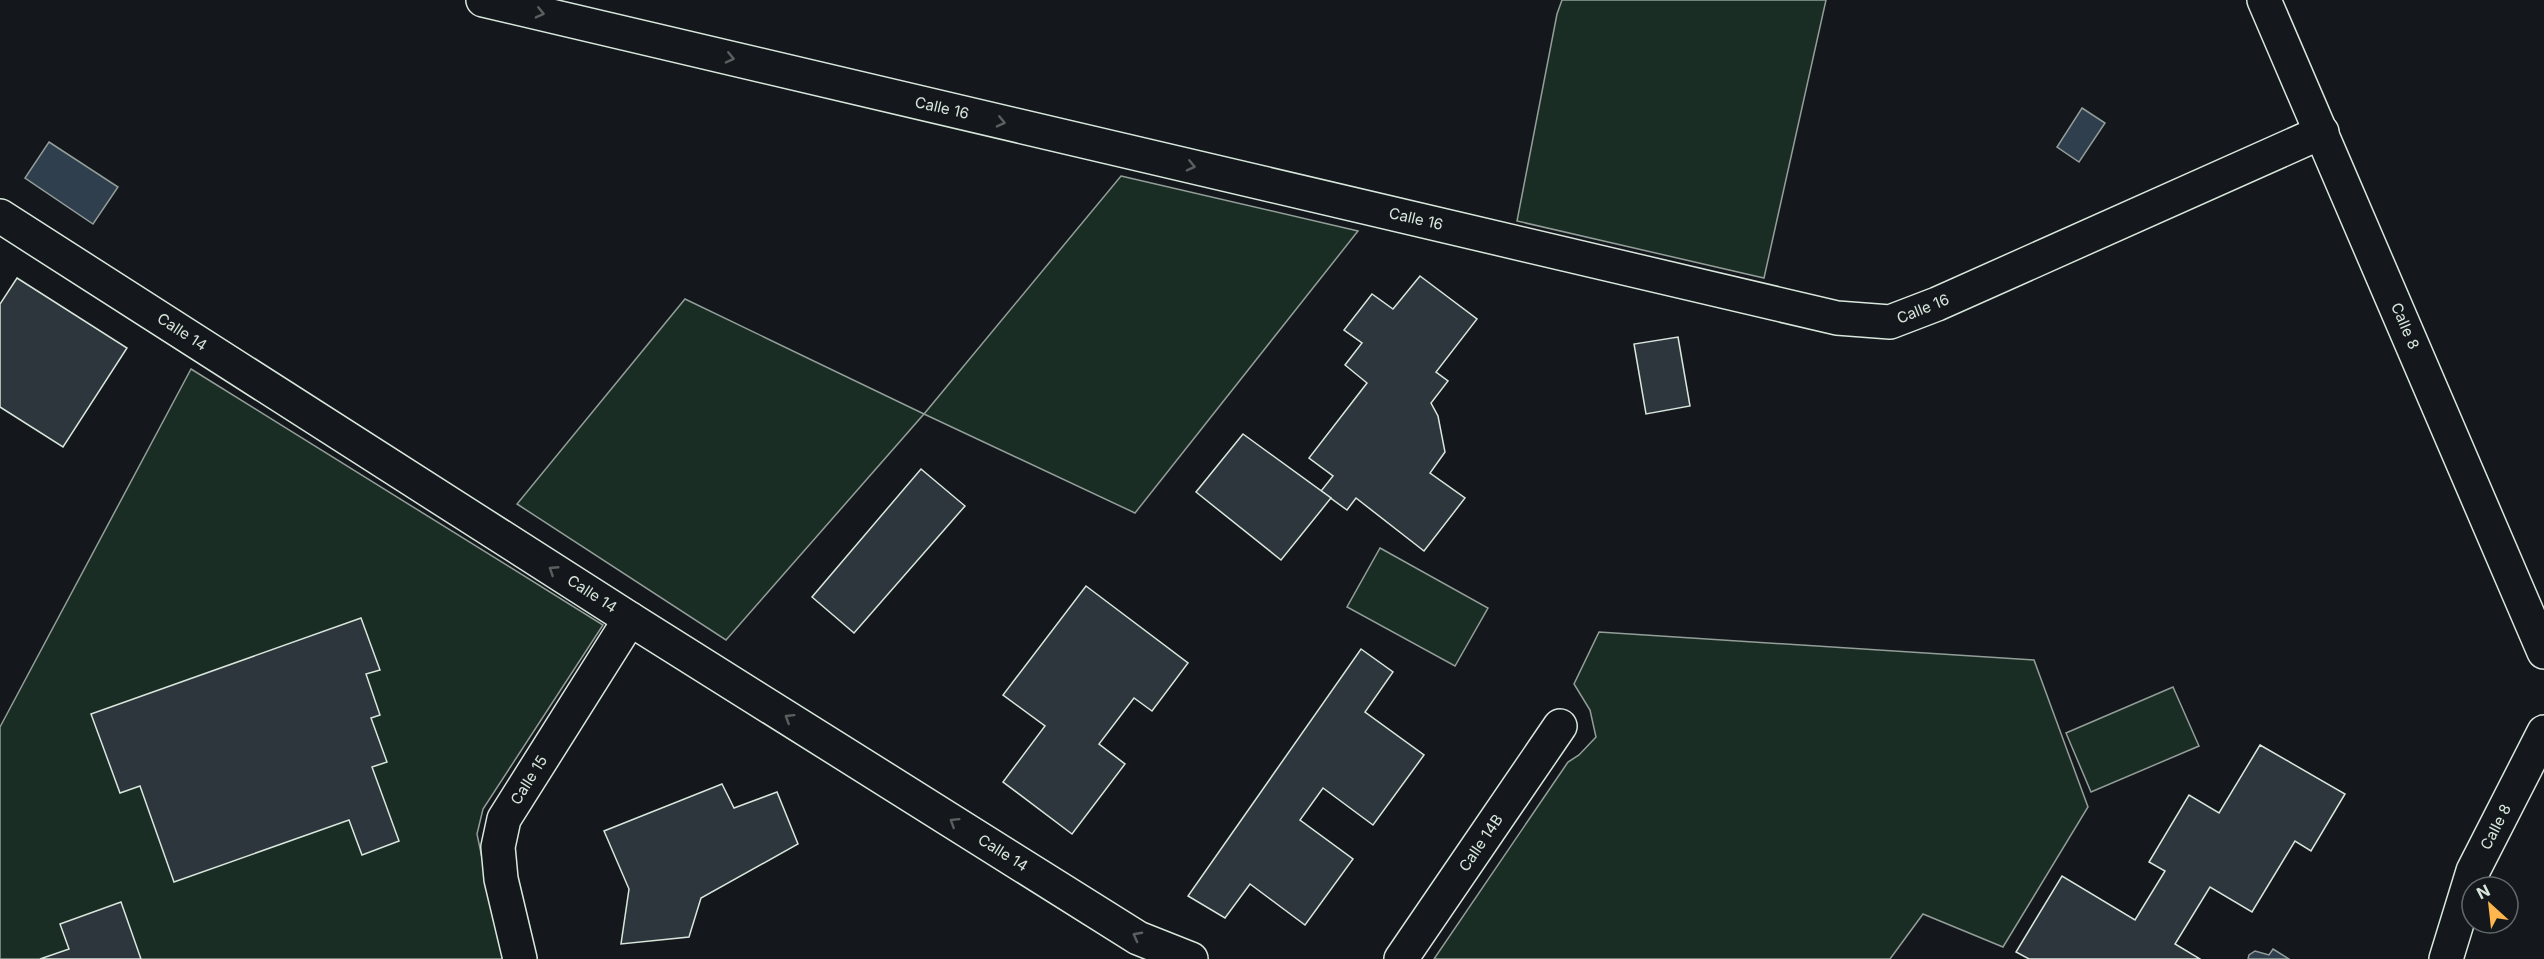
<svg xmlns="http://www.w3.org/2000/svg" width="2544" height="959" viewBox="0 0 2544 959" font-family="Inter,sans-serif">
  <style>
    .green { fill: #1a2d24; stroke: #939e99; stroke-width: 1.5 }
    .water { fill: #2f3f4d; stroke: #939e99; stroke-width: 1.5 }
    .building { fill: #2c363c; stroke: #d8e6dc; stroke-width: 1.5 }
    .lines { fill: none; stroke-linecap: round; stroke-linejoin: round }
    .minor-casing { stroke: #d8e6dc; stroke-width: 36 }
    .minor { stroke: #14181c; stroke-width: 33 }
    .oneway { stroke: #59605f }
    .labels { text-anchor: middle; stroke-width: 4.5; stroke-linejoin: round; paint-order: stroke }
    .street-label { font-size: 15px; fill: #d8e6dc; stroke: #14181c }
  </style>
  <rect width="100%" height="100%" fill="#14181c"/>
  <g class="green">
    <path d="M1562 0H1826L1764 278 1517 221 1557 14Z"/>
    <path d="M1121 176 1358 231 1135 513 924 414 726 640 517 504 685 299 924 414Z"/>
    <path d="M191 369 603 625 483 809 477 834 503 959H0V727Z"/>
    <path d="M1380 548 1488 608 1455 666 1347 607Z"/>
    <path d="M1599 632 2034 660 2088 807 2003 947 1923 914 1890 959H1434L1568 762 1579 755 1596 737 1590 710 1574 684Z"/>
    <path d="M2173 687 2199 746 2091 792 2066 733Z"/>
  </g>
  <g class="water">
    <path d="M2082 108 2105 123 2079 162 2057 147Z"/>
    <path d="M49 142 118 187 93 224 25 178Z"/>
    <path d="M2273 949 2289 959H2248L2249 955 2255 951 2269 955Z"/>
  </g>
  <g class="building">
    <path d="M1420 276 1477 319 1436 372 1448 381 1431 403 1438 416 1445 452 1430 473 1465 498 1424 551 1356 498 1347 510 1321 491 1333 476 1309 458 1367 383 1345 365 1362 343 1344 330 1372 294 1393 309Z"/>
    <path d="M17 278 127 348 63 447 0 407V304Z"/>
    <path d="M1678 337 1690 406 1646 414 1634 344Z"/>
    <path d="M1243 434 1331 498 1281 560 1196 492Z"/>
    <path d="M921 469 965 506 854 633 812 597Z"/>
    <path d="M1086 586 1188 663 1152 711 1134 698 1099 744 1125 764 1072 834 1003 782 1045 726 1003 695Z"/>
    <path d="M361 618 380 670 366 674 380 715 371 718 387 762 372 767 399 841 362 855 349 820 174 882 140 786 120 793 91 714Z"/>
    <path d="M1361 649 1393 672 1365 712 1424 755 1373 825 1323 788 1300 820 1353 859 1305 925 1250 884 1225 918 1188 896Z"/>
    <path d="M2260 745 2345 794 2311 851 2295 841 2252 912 2210 887 2175 944 2200 959H2029L2016 952 2062 876 2135 920 2165 871 2149 862 2189 795 2219 813Z"/>
    <path d="M722 784 734 808 777 792 798 844 701 898 689 937 621 944 629 889 604 831Z"/>
    <path d="M121 902 141 959H40L69 949 60 924Z"/>
  </g>
  <g class="lines">
    <defs>
      <g id="minor">
        <path d="M483 0 1837 318 1890 322 1937 304 2322 132"/>
        <path d="M2264 0 2544 652"/>
        <path d="M0 216 630 619 1138 938 1191 959"/>
        <path d="M520 959 501 879 498 847 504 819 630 619"/>
        <path d="M1401 959 1560 726"/>
        <path d="M2446 959 2473 871 2544 732"/>
      </g>
    </defs>
    <use href="#minor" class="minor-casing"/>
    <use href="#minor" class="minor"/>
  </g>
  <defs><path id="oneway-chevron" d="M-2-3.5L2.5 0L-2 3.5" fill="none" stroke-width="1.6" stroke-linecap="round" stroke-linejoin="round" transform="scale(1.5)"/></defs>
  <g class="oneway">
    <use href="#oneway-chevron" transform="translate(540 13) rotate(13)"/>
    <use href="#oneway-chevron" transform="translate(730 58) rotate(13)"/>
    <use href="#oneway-chevron" transform="translate(1001 122) rotate(13)"/>
    <use href="#oneway-chevron" transform="translate(1191 166) rotate(13)"/>
    <use href="#oneway-chevron" transform="translate(553 570) rotate(-147)"/>
    <use href="#oneway-chevron" transform="translate(789 718) rotate(-148)"/>
    <use href="#oneway-chevron" transform="translate(954 822) rotate(-148)"/>
    <use href="#oneway-chevron" transform="translate(1137 936) rotate(-152)"/>
  </g>
  <g class="labels">
    <g class="street-label">
      <text transform="translate(942 108) rotate(13)" y="5">Calle 16</text>
      <text transform="translate(1416 219) rotate(13)" y="5">Calle 16</text>
      <text transform="translate(1923 309) rotate(-22)" y="5">Calle 16</text>
      <text transform="translate(2405 326) rotate(67)" y="5">Calle 8</text>
      <text transform="translate(182 332) rotate(33)" y="5">Calle 14</text>
      <text transform="translate(592 594) rotate(33)" y="5">Calle 14</text>
      <text transform="translate(529 780) rotate(-58)" y="5">Calle 15</text>
      <text transform="translate(2496 827) rotate(-63)" y="5">Calle 8</text>
      <text transform="translate(1481 843) rotate(-56)" y="5">Calle 14B</text>
      <text transform="translate(1003 853) rotate(32)" y="5">Calle 14</text>
    </g>
  </g>
  <g transform="translate(2490 905) rotate(333)"><circle r="28" fill="#14181c" stroke="#626a69" stroke-width="1.5"/>
  <path d="M0-4.5L10 22L0 15L-10 22Z" fill="#ffb74d"/>
  <text y="-9" font-size="16" font-weight="bold" text-anchor="middle" fill="#d8e6dc">N</text>
  </g>
</svg>
